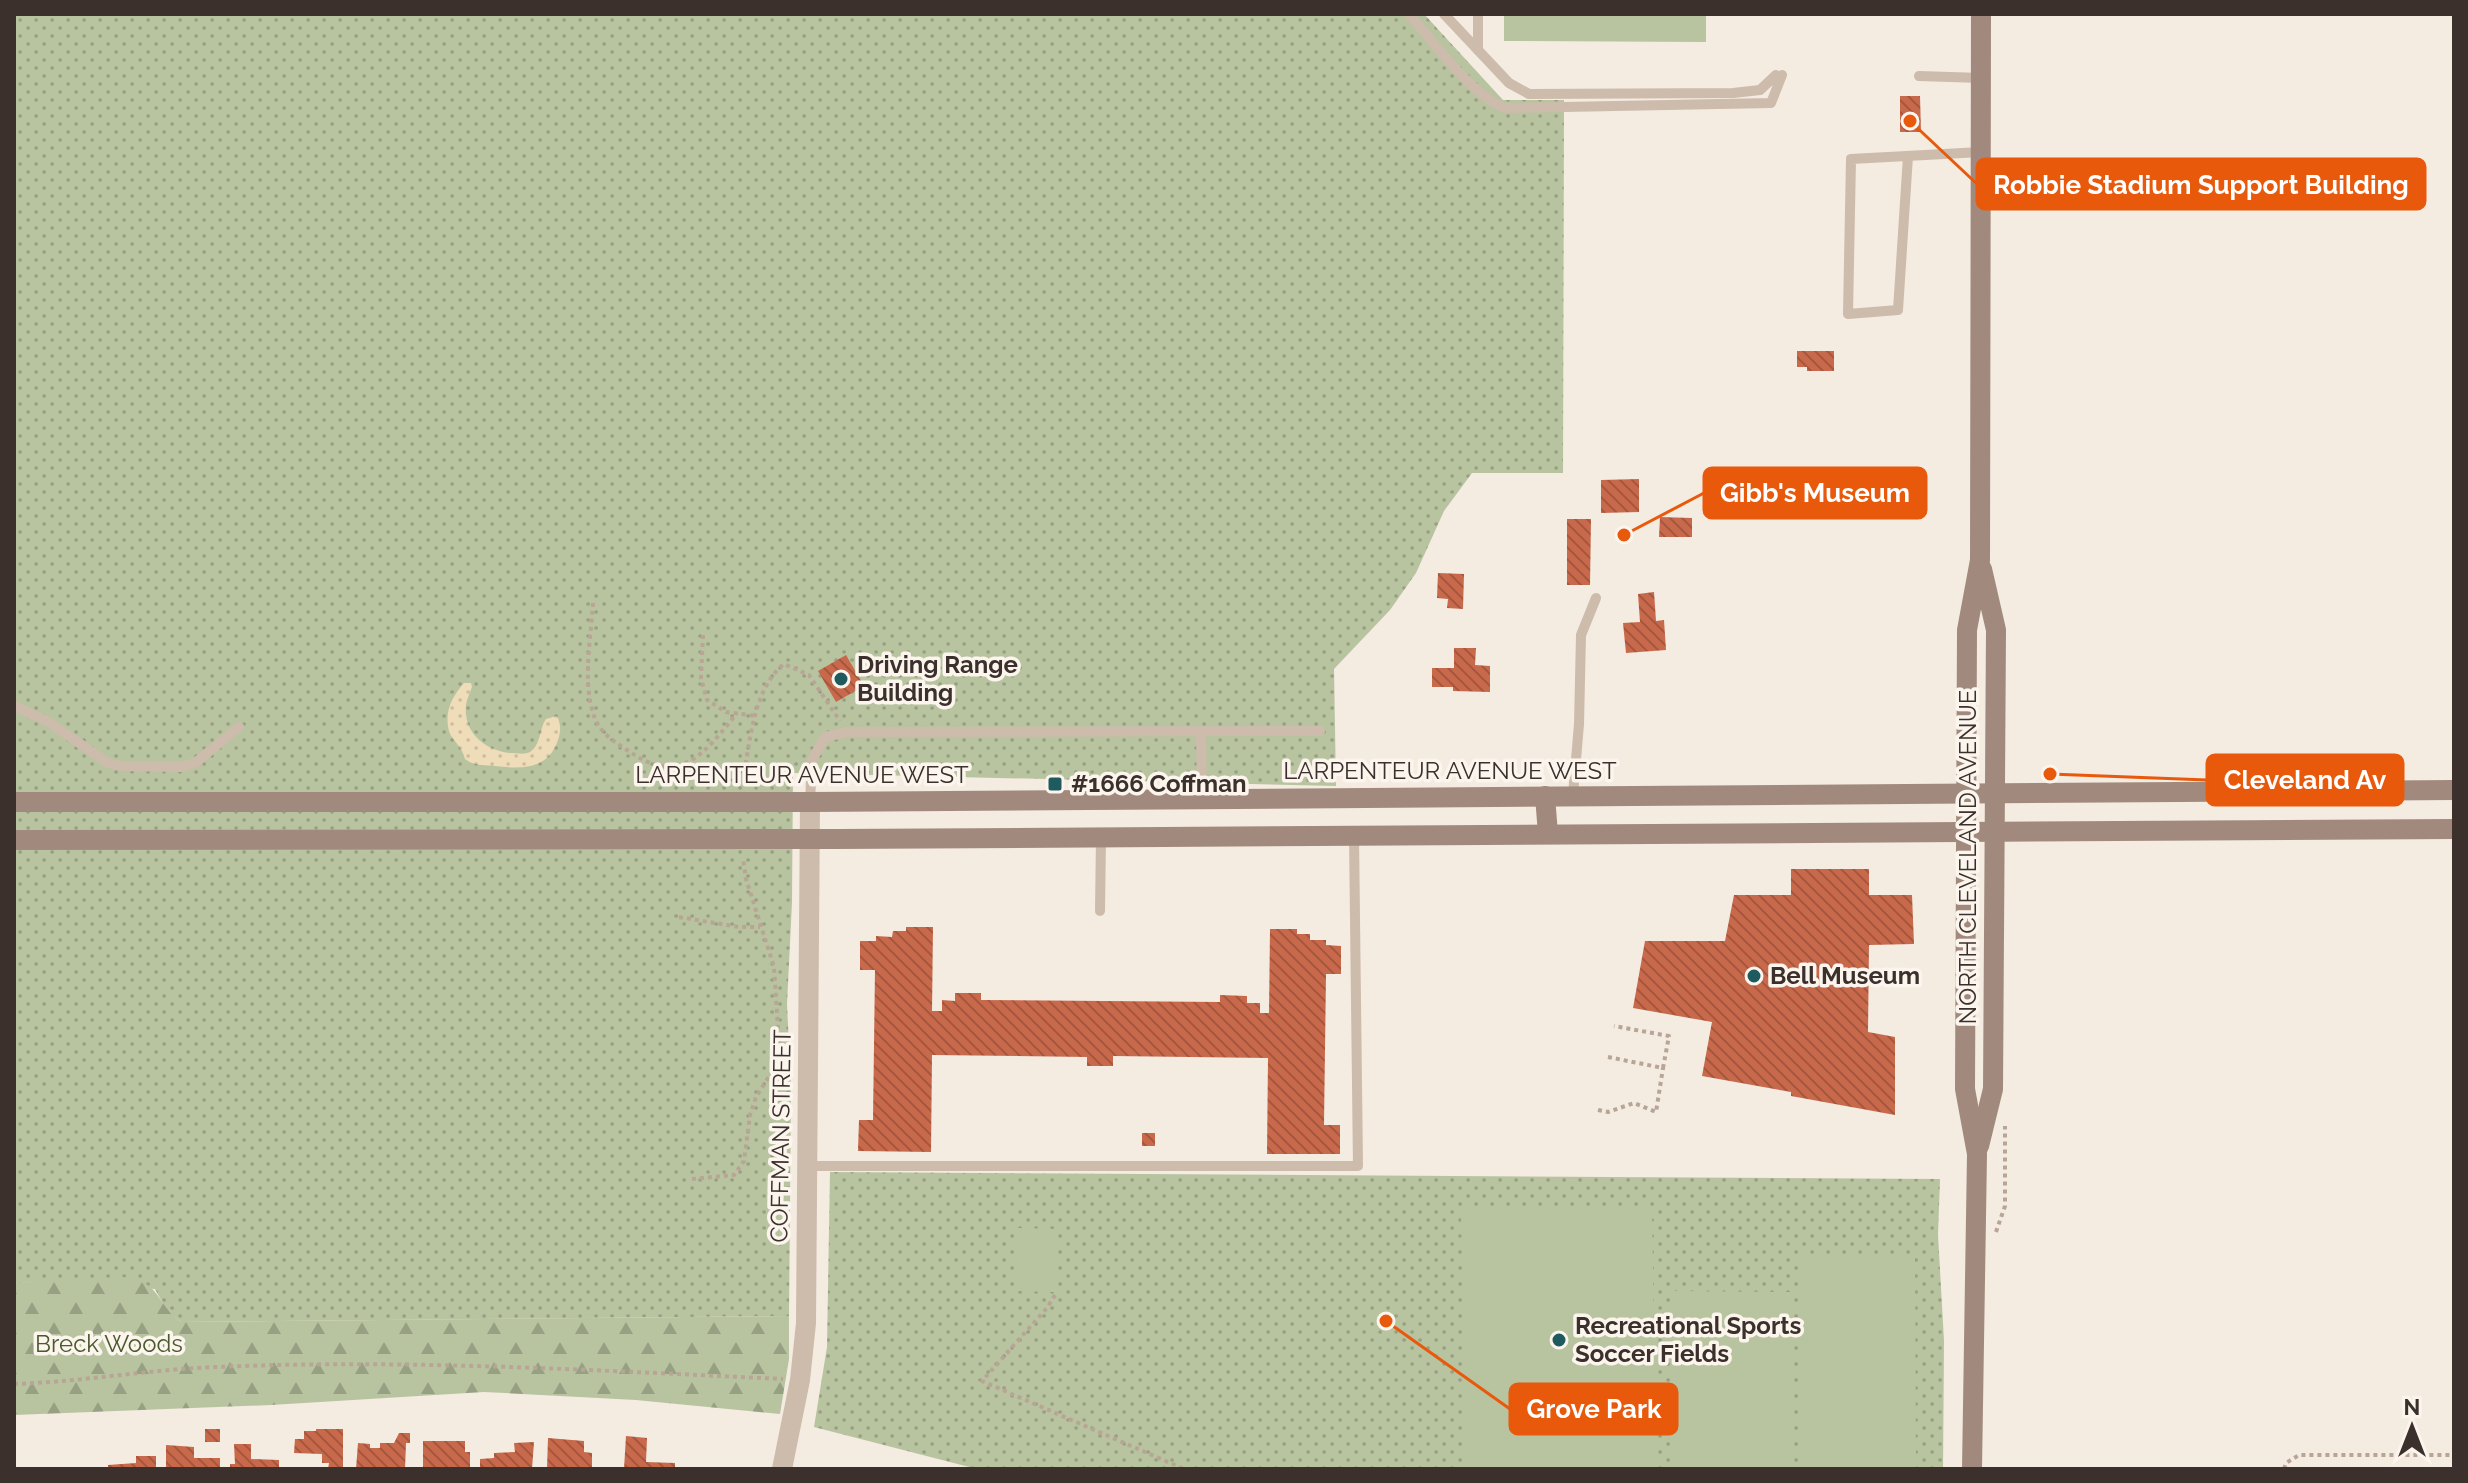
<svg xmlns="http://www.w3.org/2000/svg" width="2468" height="1483" viewBox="0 0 2468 1483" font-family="Raleway,sans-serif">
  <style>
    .green { fill: url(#green-dots) }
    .forest { fill: url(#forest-firs) }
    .sand { fill: url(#sand-dots) }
    .pitch { fill: #b8c4a0 }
    .building { fill: url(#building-back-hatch) }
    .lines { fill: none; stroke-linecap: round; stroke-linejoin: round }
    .path { stroke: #b9a596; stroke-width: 4; stroke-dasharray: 4 4; stroke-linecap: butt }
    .service { stroke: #cdbbac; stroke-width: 10 }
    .minor { stroke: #cdbbac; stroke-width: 20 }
    .secondary { stroke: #a18a7d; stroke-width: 20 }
    .poi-dot { fill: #1f5a5e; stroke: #fbf5ee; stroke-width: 3 }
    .labels { text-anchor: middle; stroke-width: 7; stroke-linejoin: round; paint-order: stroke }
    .poi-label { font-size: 24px; font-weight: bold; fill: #3b302b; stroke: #fbf5ee; text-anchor: start }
    .street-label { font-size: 24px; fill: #3b302b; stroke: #fbf5ee }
    .park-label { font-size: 24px; fill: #4a5a2e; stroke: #fbf5ee }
    .leader { fill: none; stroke: #e8590c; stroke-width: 3 }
    .callout-dot { fill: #e8590c; stroke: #fbf5ee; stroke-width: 3 }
    .callout { fill: #e8590c; stroke: #e8590c; stroke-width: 3 }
    .callout-label { font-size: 26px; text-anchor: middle; font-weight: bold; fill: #fff }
  </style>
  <defs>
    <pattern id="green-dots" width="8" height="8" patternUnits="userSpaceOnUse" patternTransform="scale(2)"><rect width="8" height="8" fill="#b8c4a0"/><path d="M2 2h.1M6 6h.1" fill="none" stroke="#97a083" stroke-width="1.8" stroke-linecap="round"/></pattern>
    <pattern id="forest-firs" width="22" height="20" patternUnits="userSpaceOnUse" patternTransform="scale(2)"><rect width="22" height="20" fill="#b8c4a0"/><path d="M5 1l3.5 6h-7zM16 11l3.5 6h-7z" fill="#97a083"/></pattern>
    <pattern id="sand-dots" width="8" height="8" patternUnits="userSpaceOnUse" patternTransform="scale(2)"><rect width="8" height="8" fill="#efdcb8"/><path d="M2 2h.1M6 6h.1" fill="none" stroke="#cebd9e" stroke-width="1.8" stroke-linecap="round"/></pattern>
    <pattern id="building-back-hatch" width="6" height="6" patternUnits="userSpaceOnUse" patternTransform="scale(2)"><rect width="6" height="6" fill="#c8694b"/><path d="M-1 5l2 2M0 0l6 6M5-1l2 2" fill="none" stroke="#a4573f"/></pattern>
  </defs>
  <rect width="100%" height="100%" fill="#f4ebe1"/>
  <g class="green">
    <path d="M14 14H1424L1503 100H1564L1563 473H1472L1444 511 1416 573 1390 610 1334 669 1336 786 793 773 792 902 787 1004 791 1087 789 1316 181 1322 167 1311 155 1289 58 1282 14 1283Z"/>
    <path d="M830 1172 1940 1179 1938 1235 1944 1341 1943 1469H977L814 1427 827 1347Z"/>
  </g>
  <path class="forest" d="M123 1277C164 1284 153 1301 181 1322L789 1316V1359L780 1414 636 1400 484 1392 271 1405 14 1415V1283Z"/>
  <path class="sand" d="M464 683H471L472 687C470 693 467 698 466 705 463 733 486 751 511 753 518 753 524 755 530 752 541 745 539 729 546 719L557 716C561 724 561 732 558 740 548 770 522 769 495 766 485 765 474 766 465 759 462 746 451 739 449 731 444 711 452 697 464 683Z"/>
  <g class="pitch">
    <path d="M1504 14H1706V42L1504 41Z"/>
    <path d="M1652 1209 1656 1469H1466L1461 1210Z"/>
    <path d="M1017 1228 1057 1229 1055 1292 1015 1291Z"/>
    <path d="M1799 1256 1915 1257 1916 1469H1798Z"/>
    <path d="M1673 1291 1790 1292 1791 1469H1672Z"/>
  </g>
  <g class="building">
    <path d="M1900 96H1920L1921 132H1900Z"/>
    <path d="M1797 351H1834V371H1807V367H1797Z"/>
    <path d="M1639 479V512L1601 513V480Z"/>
    <path d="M1660 517 1692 518V537H1659Z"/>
    <path d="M1567 519H1591L1590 585H1567Z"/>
    <path d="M1438 573 1464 574 1463 609 1447 608 1448 599 1437 598Z"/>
    <path d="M1654 592 1656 621 1664 620 1666 650 1626 653 1623 623 1640 622 1638 594Z"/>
    <path d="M1454 648H1476L1475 665 1490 666V692L1453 691V687H1432V668H1454Z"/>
    <path d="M846 655 864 686 836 702 818 671Z"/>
    <path d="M1791 869H1869V895H1912L1914 944 1869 945 1868 1032 1895 1037V1115L1791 1096V1092L1702 1076 1712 1022 1633 1008 1645 941H1725L1734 895H1791Z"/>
    <path d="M906 927H933L932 1011H942V1000L955 1001V993H981V1000L1220 1002V995L1247 996V1003H1260V1013H1269L1270 929H1297V934H1310V940H1326V945L1341 946V974H1326L1324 1125H1340V1154H1267L1268 1058 1113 1056V1066H1087V1057L932 1055 931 1152 858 1151 859 1120H873L875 970H860V941H876V936L892 937 893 931H906Z"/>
    <rect x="1142" y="1133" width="13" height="13"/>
    <rect x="205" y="1429" width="15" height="13"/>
    <path d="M316 1429H343V1469H328L329 1463H322V1454L294 1453 295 1439H304V1431H316Z"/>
    <path d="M399 1433H410V1443H406L405 1469H356L358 1443 370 1444V1448H380V1443H394Z"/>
    <path d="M626 1436 647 1438 646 1462 675 1463V1469H624Z"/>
    <path d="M548 1438 584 1441V1452L592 1453V1469H547Z"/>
    <path d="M423 1441H465V1452H470V1469H423Z"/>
    <path d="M534 1442 532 1469H480V1459L494 1458V1453L515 1452 514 1443Z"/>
    <path d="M234 1444H251V1459L279 1460V1469H230V1464H235Z"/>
    <path d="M166 1445 194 1447V1458H220V1469H166Z"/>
    <path d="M136 1456H156V1469H108V1465L136 1463Z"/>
  </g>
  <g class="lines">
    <g class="path">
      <path d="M593 603C591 640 581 686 596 721 602 734 615 742 627 750 680 788 704 754 737 713"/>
      <path d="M703 635 701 678 707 700 726 712 756 716"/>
      <path d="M744 772C751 737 754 688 784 664L809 675 840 721"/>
      <path d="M679 917 739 927H760"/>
      <path d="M1608 1057 1663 1068 1669 1036 1614 1026"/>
      <path d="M1598 1110 1608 1112 1634 1103 1656 1112 1663 1068"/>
      <path d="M692 1179 734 1175 744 1161 750 1115 756 1097 780 1059 774 967 746 879 743 858"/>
      <path d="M1996 1232 2005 1206V1126"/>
      <path d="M1055 1295 1047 1308 982 1381 1184 1469"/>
      <path d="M14 1384C75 1382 135 1372 195 1368 391 1358 587 1370 783 1379"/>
      <path d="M2284 1469 2286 1463 2299 1455H2454"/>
    </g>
    <g class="service">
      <path d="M1409 14C1433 41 1472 96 1505 108L1771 103 1782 75"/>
      <path d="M1444 14 1509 83 1529 94 1733 93 1760 90 1776 75"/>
      <path d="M1478 50V14"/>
      <path d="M1919 76 1981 78"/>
      <path d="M1908 156 1898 310 1848 314 1851 159 1981 152"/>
      <path d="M14 706 47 721 108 763 120 766 181 767 195 763 239 727"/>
      <path d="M1201 732 1202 799"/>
      <path d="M1573 795 1579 724 1581 635 1596 598"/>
      <path d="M810 802 812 760 825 737 847 732 1320 731"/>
      <path d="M1100 911 1101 837"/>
      <path d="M806 1166H1358L1354 836"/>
    </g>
    <path class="minor" d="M782 1469 800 1380 806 1323 810 802"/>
    <g class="secondary">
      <path d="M1545 796 1548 834"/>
      <path d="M14 802H810L2454 790"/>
      <path d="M14 840 837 839 2454 829"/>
      <path d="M1979 1146 1993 1089 1996 630 1982 569"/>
      <path d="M1972 1469 1977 1154 1965 1089 1967 630 1980 560 1981 14"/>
    </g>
  </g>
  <g class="poi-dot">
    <circle cx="841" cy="679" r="8"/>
    <rect x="1047" y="776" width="16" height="16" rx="4"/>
    <circle cx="1754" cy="976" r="8"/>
    <circle cx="1559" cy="1340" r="8"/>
  </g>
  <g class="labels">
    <g class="poi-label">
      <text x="857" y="673">Driving Range<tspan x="857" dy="28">Building</tspan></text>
      <text x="1071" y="792">#1666 Coffman</text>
      <text x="1770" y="984">Bell Museum</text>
      <text x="1575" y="1334">Recreational Sports<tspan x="1575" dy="28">Soccer Fields</tspan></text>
    </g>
    <g class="street-label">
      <text x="1450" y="779">LARPENTEUR AVENUE WEST</text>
      <text x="802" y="783">LARPENTEUR AVENUE WEST</text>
      <text transform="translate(1968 857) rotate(-90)" y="8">NORTH CLEVELAND AVENUE</text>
      <text transform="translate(781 1136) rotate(-89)" y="8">COFFMAN STREET</text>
    </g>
    <g class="park-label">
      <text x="109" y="1352">Breck Woods</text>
    </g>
  </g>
  <path class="leader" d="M1910 121L1977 184M1624 535L1704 493M2050 774L2207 780M1386 1321L1510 1409"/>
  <g class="callout-dot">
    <circle cx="1910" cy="121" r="8"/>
    <circle cx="1624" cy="535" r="8"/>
    <circle cx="2050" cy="774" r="8"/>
    <circle cx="1386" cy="1321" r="8"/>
  </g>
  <g class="callout">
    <rect x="1977" y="159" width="448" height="50" rx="8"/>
    <rect x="1704" y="468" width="222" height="50" rx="8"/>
    <rect x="2207" y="755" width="196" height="50" rx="8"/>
    <rect x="1510" y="1384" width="167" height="50" rx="8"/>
  </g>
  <g class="callout-label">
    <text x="2201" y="194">Robbie Stadium Support Building</text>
    <text x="1815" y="502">Gibb's Museum</text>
    <text x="2305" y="789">Cleveland Av</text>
    <text x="1594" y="1418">Grove Park</text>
  </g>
  <rect width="2468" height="1483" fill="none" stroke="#3b302b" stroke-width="32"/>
  <g transform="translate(2412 1427)" stroke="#fbf5ee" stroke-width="6" paint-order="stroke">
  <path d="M0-6L14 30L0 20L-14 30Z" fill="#3b302b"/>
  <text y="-12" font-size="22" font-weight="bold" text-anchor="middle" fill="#3b302b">N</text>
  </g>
</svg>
